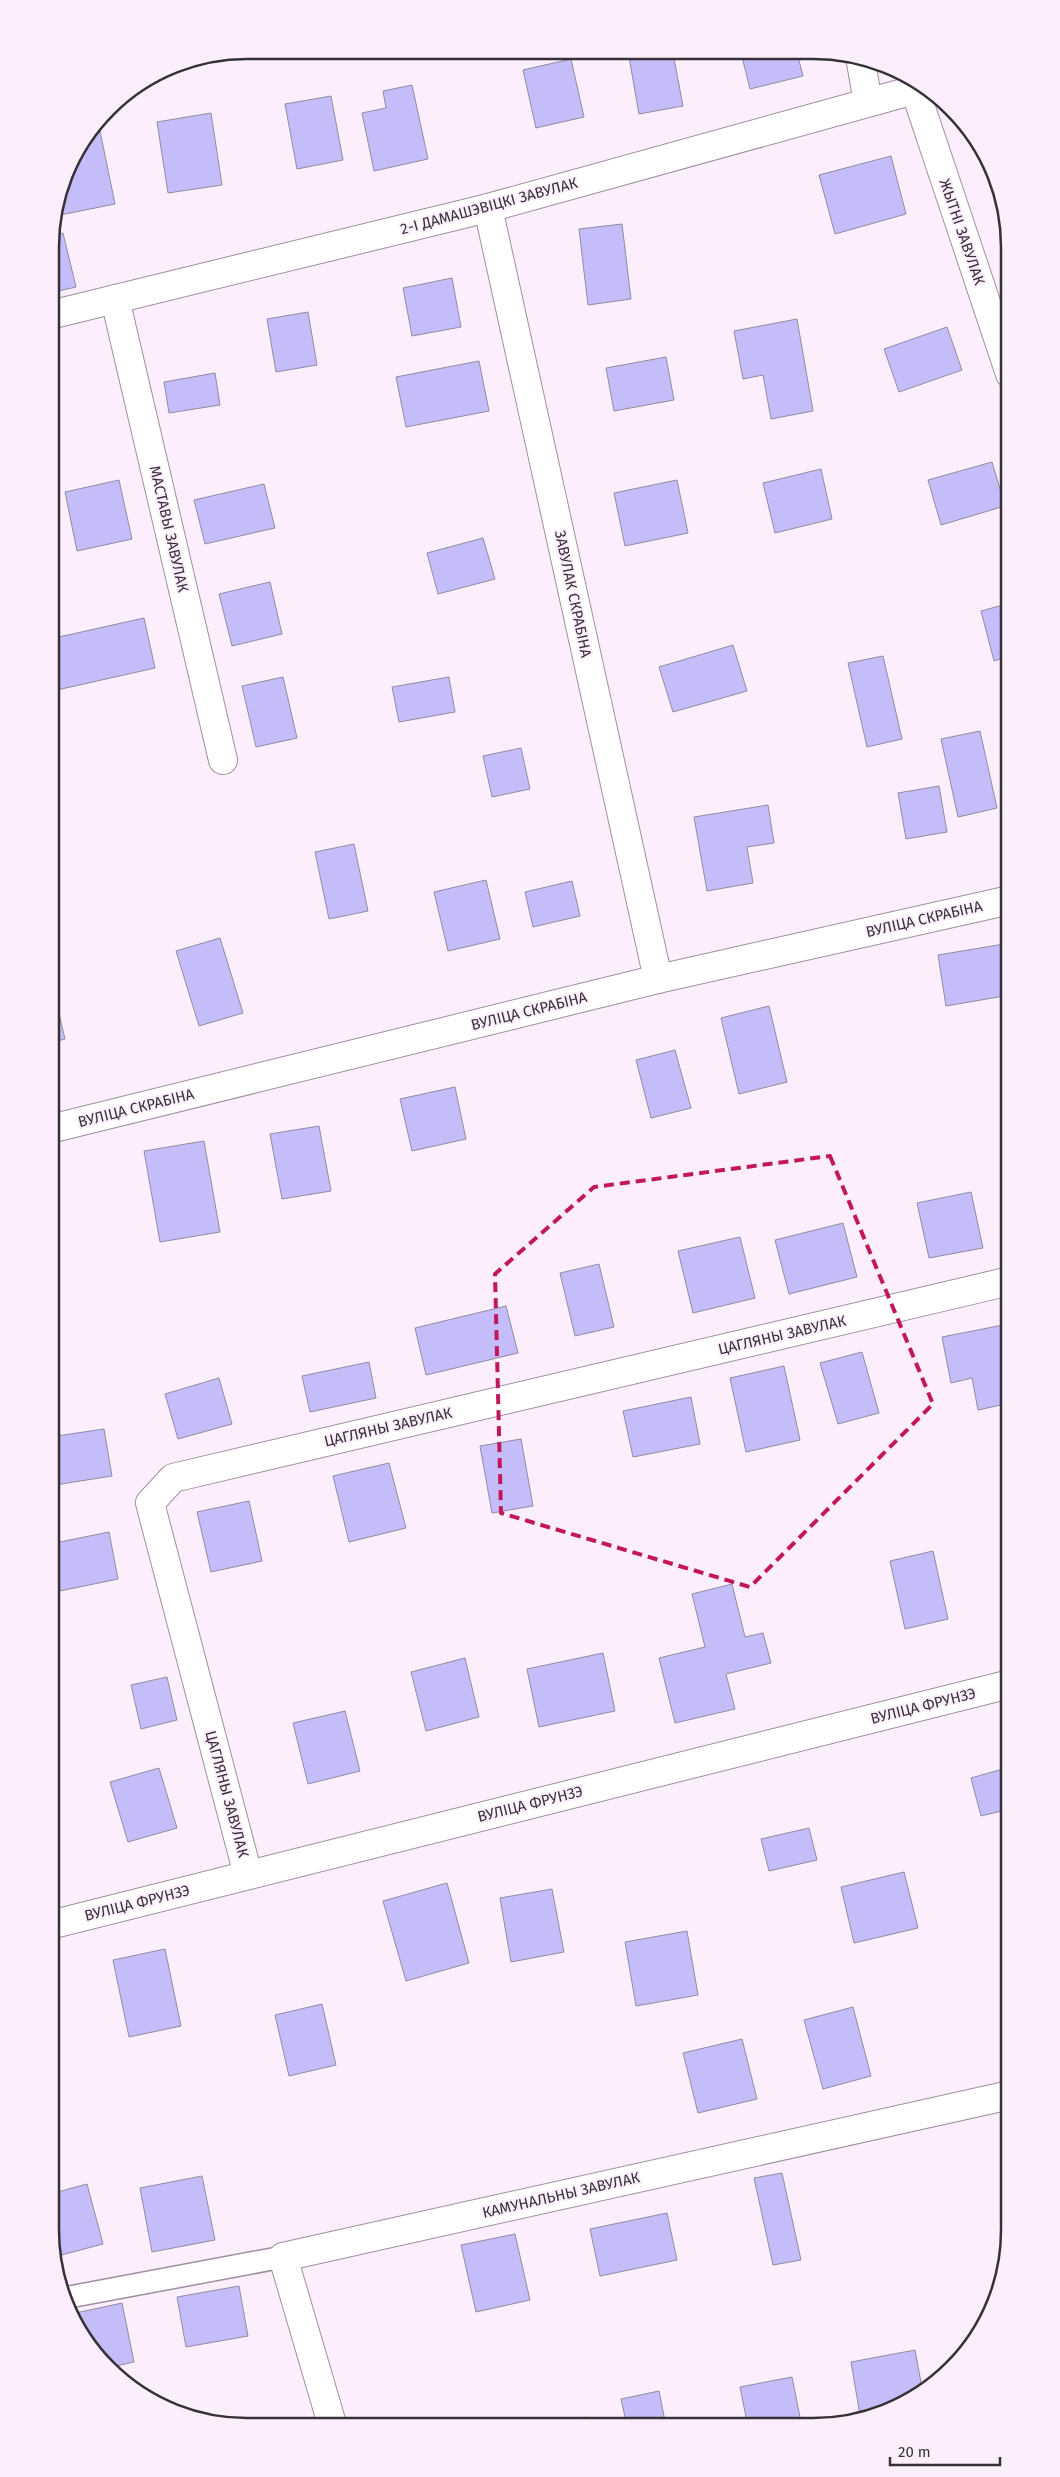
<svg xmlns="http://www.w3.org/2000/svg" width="1060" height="2477" viewBox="0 0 1060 2477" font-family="'Fira Sans',sans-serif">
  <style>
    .building { fill: #c4bdf9; stroke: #8e8d9e }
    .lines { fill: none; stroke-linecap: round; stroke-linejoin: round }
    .lane-casing { stroke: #9e909e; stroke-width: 24 }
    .street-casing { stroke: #9e909e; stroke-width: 30 }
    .lane { stroke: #fff; stroke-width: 21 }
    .street { stroke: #fff; stroke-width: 28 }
    .marked { fill: none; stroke: #c2185b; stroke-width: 4; stroke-dasharray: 10 6; stroke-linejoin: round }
    .labels { text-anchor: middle; stroke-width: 4; stroke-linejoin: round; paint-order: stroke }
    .street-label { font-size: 15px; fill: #373137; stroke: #fdeefd }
    .rim { fill: none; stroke: #373137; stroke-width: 2.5 }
  </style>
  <rect width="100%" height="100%" fill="#fdeefd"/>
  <g class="building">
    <path d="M653 53H673L683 106 639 114 629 57Z"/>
    <path d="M741 53H797L803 76 750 89Z"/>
    <path d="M571 59 584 117 536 128 523 70Z"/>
    <path d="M412 85 428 159 374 171 362 113 386 108 383 91Z"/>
    <path d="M331 96 343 160 297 169 285 104Z"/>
    <path d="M211 113 222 185 168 193 157 122Z"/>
    <path d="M100 131 115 204 55 216 70 160 92 132Z"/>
    <path d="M891 156 906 214 835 234 819 175Z"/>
    <path d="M622 224 631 299 588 305 579 229Z"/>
    <path d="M63 233 76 287 50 293V236Z"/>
    <path d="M452 278 461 327 412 336 403 288Z"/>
    <path d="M308 312 317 365 276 372 267 319Z"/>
    <path d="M797 319 813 411 771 419 763 375 743 379 734 331Z"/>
    <path d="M947 327 962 370 899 392 884 349Z"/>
    <path d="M666 357 674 400 614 411 606 368Z"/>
    <path d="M479 361 489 411 406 427 396 377Z"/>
    <path d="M215 373 220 405 169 413 164 382Z"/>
    <path d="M992 462 1005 506 941 525 928 480Z"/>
    <path d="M821 469 832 519 775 533 763 483Z"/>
    <path d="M119 480 132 539 77 551 65 492Z"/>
    <path d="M677 480 688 533 625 546 614 493Z"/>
    <path d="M264 484 275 528 205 544 194 500Z"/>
    <path d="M483 538 495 579 438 594 427 553Z"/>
    <path d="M270 582 282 634 232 646 219 594Z"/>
    <path d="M1010 603V656L994 661 981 611Z"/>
    <path d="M144 618 155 668 57 690 50 662V639Z"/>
    <path d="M733 645 747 691 673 712 659 667Z"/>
    <path d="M883 656 902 739 867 747 848 663Z"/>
    <path d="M283 677 297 738 256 747 242 686Z"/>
    <path d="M449 677 455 712 399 722 392 687Z"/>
    <path d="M980 731 997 808 958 817 941 739Z"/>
    <path d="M521 748 530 789 492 797 483 756Z"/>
    <path d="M939 786 947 832 906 839 898 793Z"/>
    <path d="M768 805 774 843 747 847 753 883 707 891 694 817Z"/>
    <path d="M354 844 368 911 329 919 315 852Z"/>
    <path d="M486 880 500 939 448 951 434 892Z"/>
    <path d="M572 881 580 916 533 927 525 892Z"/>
    <path d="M220 938 243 1013 199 1026 176 951Z"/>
    <path d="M1010 943V995L946 1006 938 955Z"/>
    <path d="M50 976 65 1039 50 1043Z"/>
    <path d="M769 1006 787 1082 739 1094 721 1018Z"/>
    <path d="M675 1050 691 1108 651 1118 636 1060Z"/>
    <path d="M455 1087 466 1139 412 1151 400 1099Z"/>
    <path d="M319 1126 331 1191 282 1199 270 1134Z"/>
    <path d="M204 1141 220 1232 160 1242 144 1151Z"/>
    <path d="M971 1192 983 1248 929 1258 917 1203Z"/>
    <path d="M843 1223 857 1277 789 1294 775 1240Z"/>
    <path d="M740 1237 755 1298 693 1313 678 1251Z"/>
    <path d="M599 1264 614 1327 575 1336 560 1273Z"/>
    <path d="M506 1306 518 1353 426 1375 415 1328Z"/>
    <path d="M1003 1325 1010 1356V1403L978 1410 972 1378 951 1383 942 1337Z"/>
    <path d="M862 1352 879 1413 838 1424 820 1363Z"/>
    <path d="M369 1362 376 1398 310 1412 302 1376Z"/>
    <path d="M784 1366 800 1440 746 1452 730 1378Z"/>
    <path d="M219 1378 232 1424 178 1439 165 1394Z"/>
    <path d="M691 1397 700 1444 633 1457 623 1411Z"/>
    <path d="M104 1429 112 1476 55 1485 50 1454V1437Z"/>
    <path d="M521 1439 533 1506 492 1513 480 1446Z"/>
    <path d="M389 1463 406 1528 349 1542 333 1476Z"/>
    <path d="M249 1501 262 1561 211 1572 197 1512Z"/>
    <path d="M109 1532 118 1579 50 1593V1544Z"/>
    <path d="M933 1551 948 1619 905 1629 890 1561Z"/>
    <path d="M732 1584 745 1637 763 1633 771 1663 726 1674 735 1709 675 1723 659 1658 705 1647 692 1594Z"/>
    <path d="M603 1653 615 1711 539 1727 527 1669Z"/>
    <path d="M465 1658 479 1717 426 1731 411 1672Z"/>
    <path d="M50 1669 58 1704 50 1705Z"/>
    <path d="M167 1677 177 1720 141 1729 131 1685Z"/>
    <path d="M345 1711 360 1771 308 1784 293 1723Z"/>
    <path d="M1010 1767V1809L981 1816 971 1778Z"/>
    <path d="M159 1768 177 1828 128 1842 110 1782Z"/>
    <path d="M809 1828 817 1860 769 1871 761 1839Z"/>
    <path d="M904 1872 918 1928 854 1943 841 1887Z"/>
    <path d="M447 1883 469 1963 406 1981 383 1901Z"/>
    <path d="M552 1889 564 1952 511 1962 500 1898Z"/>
    <path d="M687 1931 698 1995 636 2006 625 1942Z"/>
    <path d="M165 1949 181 2026 129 2037 113 1960Z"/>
    <path d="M322 2004 336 2065 289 2076 275 2015Z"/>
    <path d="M853 2007 871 2076 823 2089 804 2020Z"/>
    <path d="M742 2039 757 2099 698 2113 683 2053Z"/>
    <path d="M782 2173 801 2260 773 2265 754 2178Z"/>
    <path d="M202 2176 215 2240 152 2252 140 2188Z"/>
    <path d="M87 2184 103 2244 54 2257 50 2230V2194Z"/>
    <path d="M667 2213 677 2260 600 2276 590 2229Z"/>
    <path d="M515 2234 530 2300 476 2312 461 2245Z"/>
    <path d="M239 2286 248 2336 186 2347 177 2297Z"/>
    <path d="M122 2303 134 2362 107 2368 77 2329 71 2314Z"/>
    <path d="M970 2345 965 2354 963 2346Z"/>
    <path d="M915 2350 923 2393 861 2421 851 2362Z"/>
    <path d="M792 2377 802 2427H748L740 2387Z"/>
    <path d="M659 2391 666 2426H627L621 2399Z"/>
    <path d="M585 2417 587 2426 547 2425Z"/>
  </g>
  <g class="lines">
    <defs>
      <path id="lane" d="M64 2298 283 2257"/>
      <g id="street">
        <path d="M860 57 868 102"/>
        <path d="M915 90 1010 374"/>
        <path d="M488 208 658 979"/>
        <path d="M115 299 223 760"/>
        <path d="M50 315 488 208 925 87"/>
        <path d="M50 1129 658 979 1010 900"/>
        <path d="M248 1875 150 1503 173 1478 1010 1281"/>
        <path d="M50 1925 1010 1684"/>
        <path d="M332 2424 283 2257 1010 2095"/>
      </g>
    </defs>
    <use href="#lane" class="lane-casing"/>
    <use href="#street" class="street-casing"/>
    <use href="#lane" class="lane"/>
    <use href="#street" class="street"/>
  </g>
  <path class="marked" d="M830 1156 933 1404 750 1587 501 1513 495 1274 594 1187Z"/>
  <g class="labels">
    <g class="street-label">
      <text transform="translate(489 206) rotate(-15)" y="5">2-І ДАМАШЭВІЦКІ ЗАВУЛАК</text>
      <text transform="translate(962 232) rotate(71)" y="5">ЖЫТНІ ЗАВУЛАК</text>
      <text transform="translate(169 529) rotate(77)" y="5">МАСТАВЫ ЗАВУЛАК</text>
      <text transform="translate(573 594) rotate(78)" y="5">ЗАВУЛАК СКРАБІНА</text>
      <text transform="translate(924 919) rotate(-13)" y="5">ВУЛІЦА СКРАБІНА</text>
      <text transform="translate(529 1011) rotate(-14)" y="5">ВУЛІЦА СКРАБІНА</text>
      <text transform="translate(136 1108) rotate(-14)" y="5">ВУЛІЦА СКРАБІНА</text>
      <text transform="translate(782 1335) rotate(-13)" y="5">ЦАГЛЯНЫ ЗАВУЛАК</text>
      <text transform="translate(388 1427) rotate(-13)" y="5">ЦАГЛЯНЫ ЗАВУЛАК</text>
      <text transform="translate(923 1706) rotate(-14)" y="5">ВУЛІЦА ФРУНЗЭ</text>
      <text transform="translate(227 1794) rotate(75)" y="5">ЦАГЛЯНЫ ЗАВУЛАК</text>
      <text transform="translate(530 1804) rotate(-14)" y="5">ВУЛІЦА ФРУНЗЭ</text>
      <text transform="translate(137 1903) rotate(-14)" y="5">ВУЛІЦА ФРУНЗЭ</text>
      <text transform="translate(561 2195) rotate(-13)" y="5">КАМУНАЛЬНЫ ЗАВУЛАК</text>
    </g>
  </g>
  <path d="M0 0H1060V2477H0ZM247 59H813A188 188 0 0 1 1001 247V2230A188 188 0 0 1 813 2418H247A188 188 0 0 1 59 2230V247A188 188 0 0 1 247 59Z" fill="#fdeefd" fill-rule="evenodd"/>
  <path class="rim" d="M247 59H813A188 188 0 0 1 1001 247V2230A188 188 0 0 1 813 2418H247A188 188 0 0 1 59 2230V247A188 188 0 0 1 247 59Z"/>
  <path d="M890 2457v8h110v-8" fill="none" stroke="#373137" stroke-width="2.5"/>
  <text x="898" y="2457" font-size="15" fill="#373137" stroke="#fdeefd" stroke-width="4" paint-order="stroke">20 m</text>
</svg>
